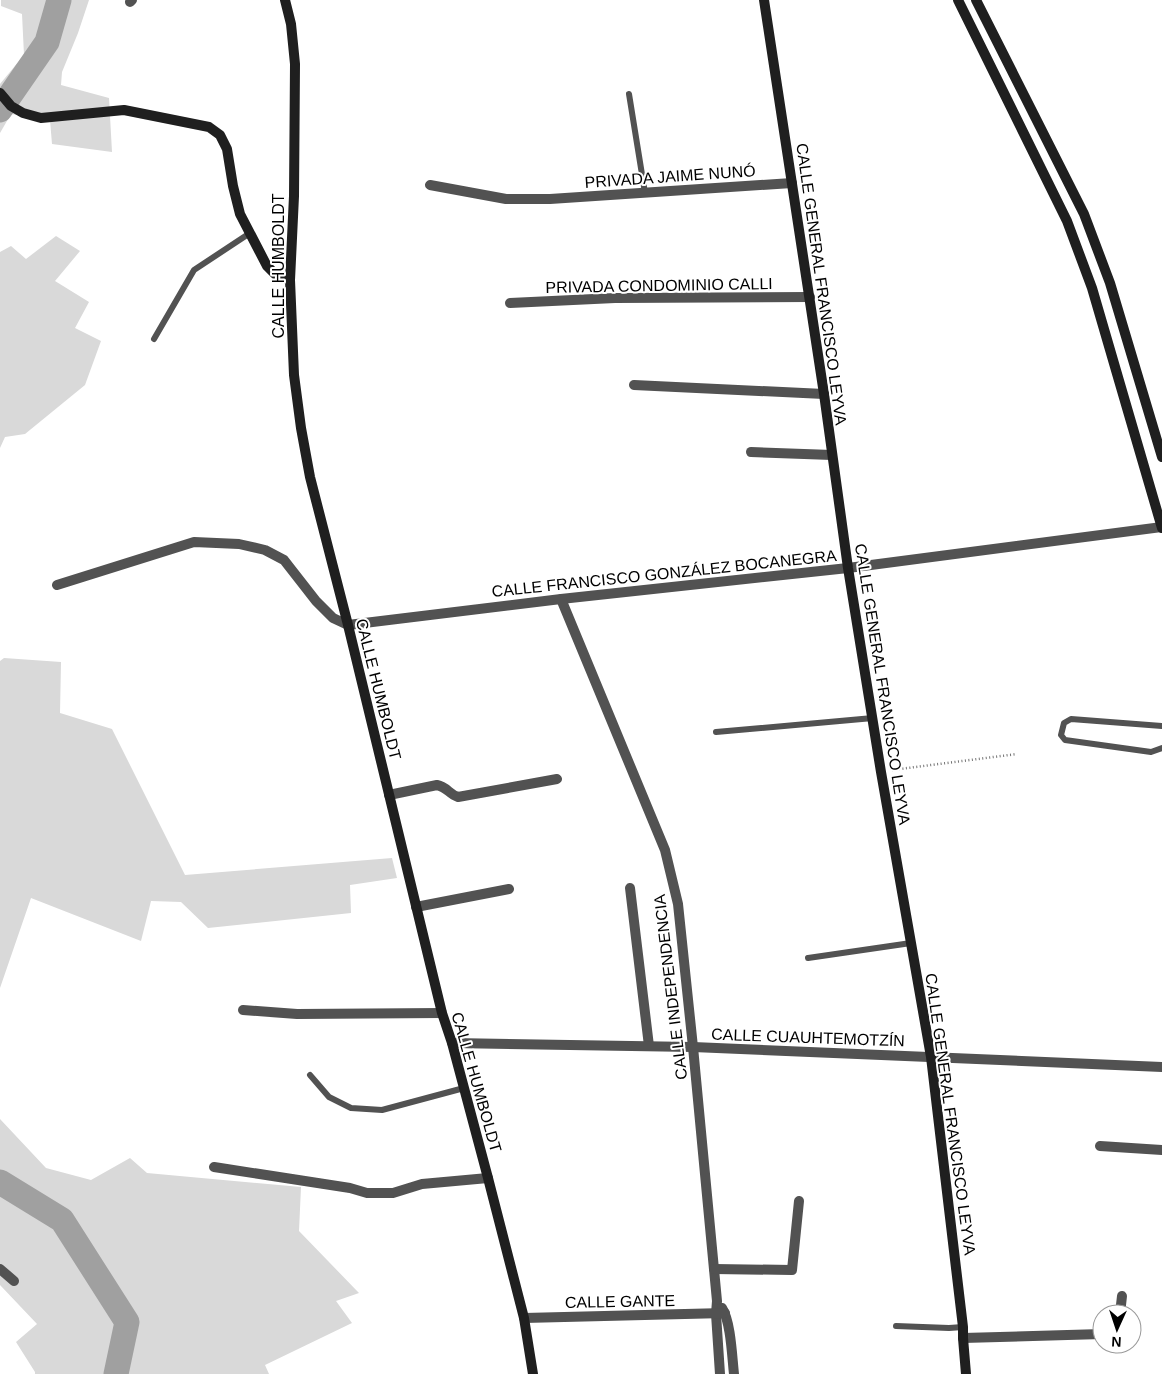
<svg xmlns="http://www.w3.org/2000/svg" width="1162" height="1374" viewBox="0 0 1162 1374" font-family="Helvetica,sans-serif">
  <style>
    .green { fill: #d9d9d9 }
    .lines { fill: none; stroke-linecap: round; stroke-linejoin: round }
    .river { stroke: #a0a0a0; stroke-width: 25 }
    .path { stroke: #747474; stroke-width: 2.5; stroke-dasharray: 1 2.5; stroke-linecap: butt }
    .lane { stroke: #525252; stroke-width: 6 }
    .street { stroke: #525252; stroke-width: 10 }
    .secondary { stroke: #1f1f1f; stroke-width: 10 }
    .labels { text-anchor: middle; stroke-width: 4; stroke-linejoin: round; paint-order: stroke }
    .street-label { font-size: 16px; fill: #000; stroke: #fff }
  </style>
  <rect width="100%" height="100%" fill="#fff"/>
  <g class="green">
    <path d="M1 0H89L78 33 62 72 61 85 109 98 112 152 52 144 50 120 11 114 0 133V84L24 55 22 14 1 6Z"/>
    <path d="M56 236 80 251 55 281 89 302 75 328 101 341 85 385 25 434 5 437 0 448V252L11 246 26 259Z"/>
    <path d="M4 658 61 662 60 713 112 729 185 875 392 858 397 878 350 885 351 913 208 928 181 902 151 901 141 941 31 898 0 988V661Z"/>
    <path d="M0 1119 46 1168 91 1180 130 1158 147 1173 301 1187 299 1231 359 1293 336 1301 352 1323 265 1365 269 1374H35V1372L16 1342 37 1324 0 1285Z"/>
  </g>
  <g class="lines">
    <g class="river">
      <path d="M0 110 47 42 59 0"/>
      <path d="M0 1182 62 1220 127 1322 116 1374"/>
    </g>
    <path class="path" d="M892 770 1017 754"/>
    <g class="lane">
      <path d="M629 94 645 193"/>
      <path d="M154 339 194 270 250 233"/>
      <path d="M1162 726 1071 719 1064 723 1061 735 1065 740 1151 752 1162 748"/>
      <path d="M716 732 873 718"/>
      <path d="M808 958 911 943"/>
      <path d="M310 1075 329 1097 351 1108 382 1110 464 1088"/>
      <path d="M896 1326 949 1328 963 1327"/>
    </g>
    <g class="street">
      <path d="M130 2 132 0"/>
      <path d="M430 185 506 199H550L792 183"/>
      <path d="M510 303 615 298 810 297"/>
      <path d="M634 385 824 394"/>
      <path d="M751 452 832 455"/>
      <path d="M57 585 194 542 239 544 265 550 284 560 316 601 333 618 348 625 561 599 848 568 1162 527"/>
      <path d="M561 599 665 850 678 904 693 1047 717 1301 716 1314 720 1374"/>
      <path d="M389 795 437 785C447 787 449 794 458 797L557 779"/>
      <path d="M630 888 649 1046"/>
      <path d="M416 907 509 889"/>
      <path d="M243 1010 297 1014 442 1013"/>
      <path d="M452 1043 693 1047 1162 1067"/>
      <path d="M1100 1146 1162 1150"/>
      <path d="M214 1167 350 1188 367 1193H393L422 1184 488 1178"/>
      <path d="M0 1269 14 1281"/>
      <path d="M714 1269 792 1270 799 1201"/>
      <path d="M722 1308C731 1322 732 1357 734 1374"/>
      <path d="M1120 1314 1122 1296"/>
      <path d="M524 1318 725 1313"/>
      <path d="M963 1338 1102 1334"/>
    </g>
    <g class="secondary">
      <path d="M285 0 291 24 295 64 294 196 290 280 294 375 301 428 310 477 348 625 442 1013 452 1043 488 1178 524 1318 533 1374"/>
      <path d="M764 0 824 394 848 568 881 772 931 1057 963 1327V1338L966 1374"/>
      <path d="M958 0 1067 221 1092 288 1162 528"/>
      <path d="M976 0 1084 214 1110 283 1162 457"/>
      <path d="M0 93 11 106 23 113 41 118 124 110 209 127 220 135 227 149 233 186 240 214 267 266 276 275 290 280"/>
    </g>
  </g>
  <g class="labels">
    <g class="street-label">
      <text transform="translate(670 176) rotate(-4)" y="6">PRIVADA JAIME NUNÓ</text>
      <text transform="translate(278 266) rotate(-90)" y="6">CALLE HUMBOLDT</text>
      <text transform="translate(822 284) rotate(82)" y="6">CALLE GENERAL FRANCISCO LEYVA</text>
      <text transform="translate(659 285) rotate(-1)" y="6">PRIVADA CONDOMINIO CALLI</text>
      <text transform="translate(664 573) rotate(-6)" y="6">CALLE FRANCISCO GONZÁLEZ BOCANEGRA</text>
      <text transform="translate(883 684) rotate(81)" y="6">CALLE GENERAL FRANCISCO LEYVA</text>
      <text transform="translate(379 689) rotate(76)" y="6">CALLE HUMBOLDT</text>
      <text transform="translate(670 987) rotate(-97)" y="6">CALLE INDEPENDENCIA</text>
      <text transform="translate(808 1037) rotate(2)" y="6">CALLE CUAUHTEMOTZÍN</text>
      <text transform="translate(477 1082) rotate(74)" y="6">CALLE HUMBOLDT</text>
      <text transform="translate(951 1114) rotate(82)" y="6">CALLE GENERAL FRANCISCO LEYVA</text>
      <text transform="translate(620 1301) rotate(-1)" y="6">CALLE GANTE</text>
    </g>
  </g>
  <g transform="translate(1117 1329) rotate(183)"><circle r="24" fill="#ffffff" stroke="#999999"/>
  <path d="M0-4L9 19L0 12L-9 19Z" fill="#000000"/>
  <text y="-8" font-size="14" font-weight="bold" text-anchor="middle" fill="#000000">N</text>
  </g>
</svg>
